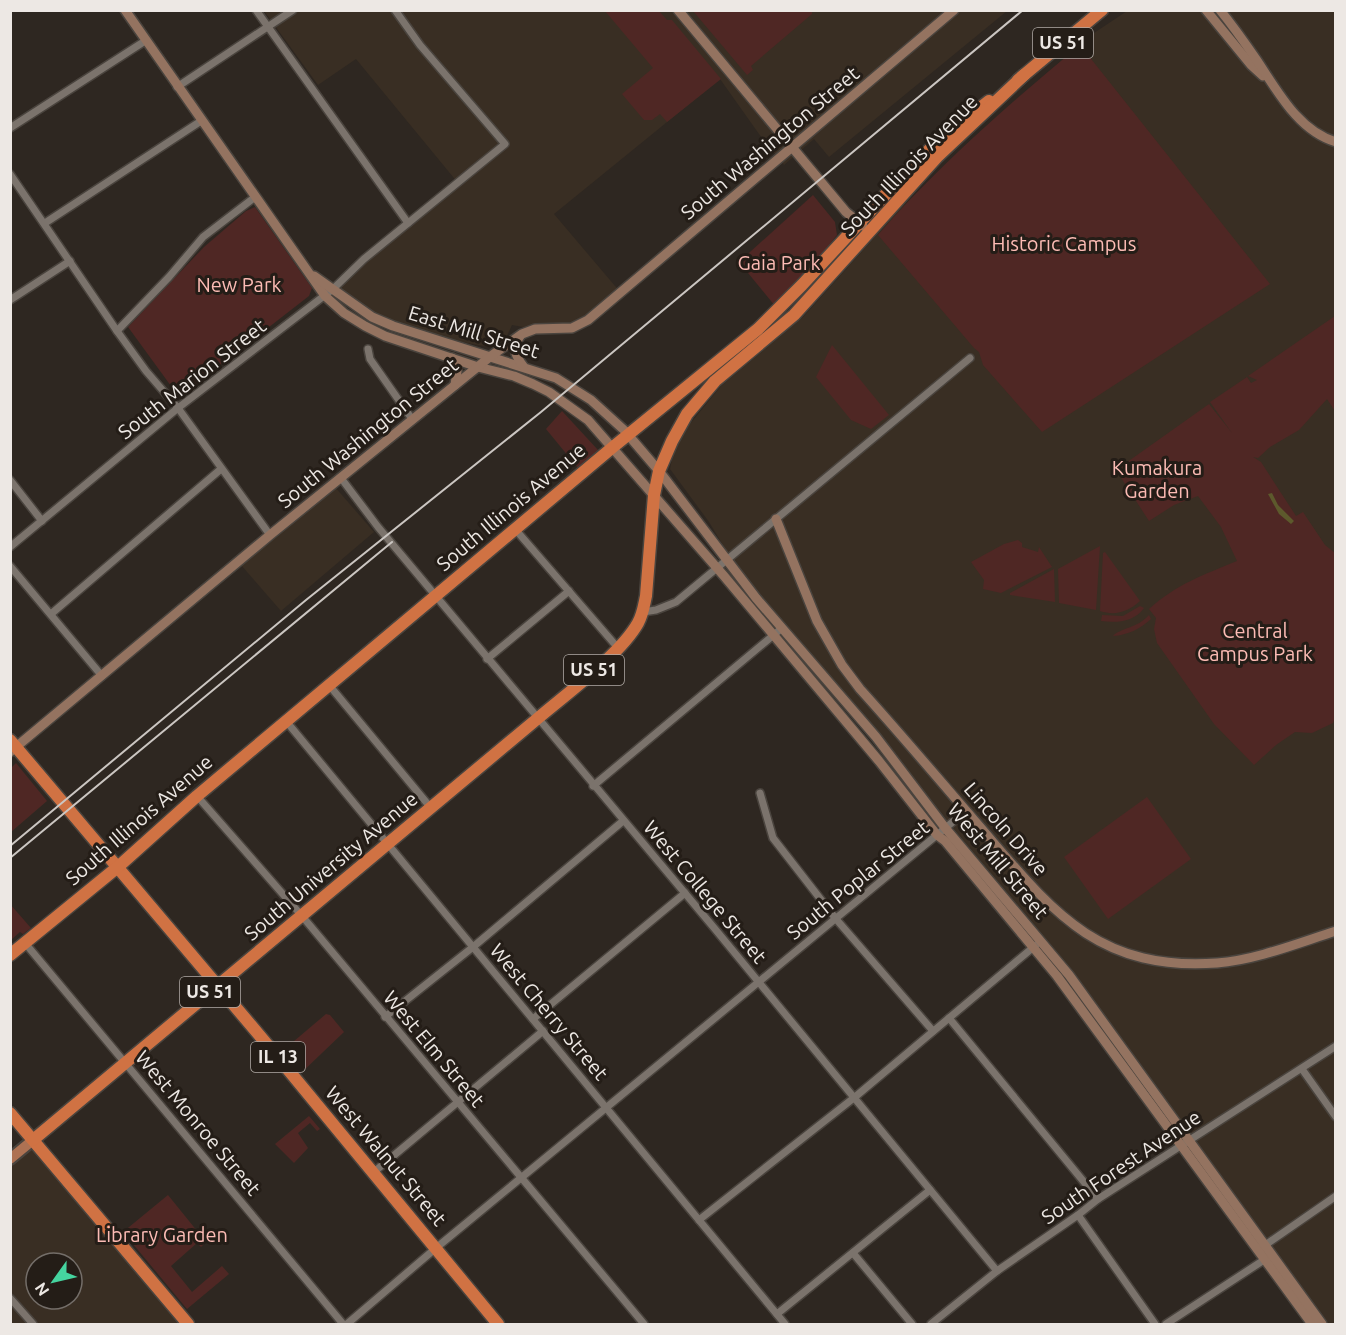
<svg xmlns="http://www.w3.org/2000/svg" width="1346" height="1335" viewBox="0 0 1346 1335" font-family="Ubuntu,sans-serif">
  <style>
    .built { fill: #392e23; fill-rule: evenodd }
    .green { fill: #4f2724 }
    .water { fill: #5d592c }
    .lines { fill: none; stroke-linecap: round; stroke-linejoin: round }
    .street-casing { stroke: #4a443e; stroke-width: 10 }
    .secondary-casing { stroke: #4a443e; stroke-width: 12 }
    .primary-casing { stroke: #4a443e; stroke-width: 14 }
    .highway-casing { stroke: #4a443e; stroke-width: 15 }
    .street { stroke: #7b736c; stroke-width: 7 }
    .secondary { stroke: #947360; stroke-width: 9 }
    .primary { stroke: #ae7253; stroke-width: 10 }
    .highway { stroke: #d07243; stroke-width: 12 }
    .rail { stroke: #cbc6c2; stroke-width: 2 }
    .labels { text-anchor: middle; stroke-width: 6; stroke-linejoin: round; paint-order: stroke }
    .shield { fill: #241d17; stroke: #b1aba6; stroke-width: 1.5 }
    .shield-label { font-size: 18px; font-weight: bold; fill: #ede8e4 }
    .street-label { font-size: 20px; fill: #ede8e4; stroke: #241d17 }
    .park-label { font-size: 20px; fill: #fcbbb4; stroke: #241d17 }
  </style>
  <rect width="100%" height="100%" fill="#2e2721"/>
  <g class="built">
    <path d="M264 11H1007L829 157 814 139 784 165 759 134 720 79 554 214 621 293 572 328 535 329 512 325 501 349 416 334 393 326 333 289 458 183 356 59 318 85Z"/>
    <path d="M1127 11H1335V1324H1329L1283 1264 1080 982 741 575 709 522 670 469 673 454 689 425 721 386 804 316 901 208 974 137 1091 35Z"/>
    <path d="M335 487 374 532 281 611 241 565Z"/>
    <path d="M33 1146 181 1324H11L10 1166ZM36 1263H72V1299H36Z"/>
  </g>
  <g class="green">
    <path d="M812 10V14L751 66 753 70 747 75 693 11Z"/>
    <path d="M605 11H659L667 20H672L721 79 667 122 660 114 652 120H644L622 94 653 68Z"/>
    <path d="M1080 45 1270 284 1042 432 983 365 979 352 974 348 878 235C939 165 1009 104 1080 45Z"/>
    <path d="M813 195 835 222 837 235 801 280 775 306 739 262Z"/>
    <path d="M255 207 312 288 309 296 179 397 128 327 204 247 246 211Z"/>
    <path d="M1335 316V411L1327 399 1299 430 1270 447 1258 458 1253 457 1261 462 1296 516 1303 512 1325 545 1335 553 1336 715 1333 723 1312 733 1295 732 1276 745 1254 765 1214 724 1157 643 1154 629 1156 618 1149 609C1177 584 1203 575 1237 561L1221 527 1198 496 1174 505 1149 521 1116 470 1209 404 1232 433 1210 402 1247 377 1251 383 1257 380 1248 376Z"/>
    <path d="M832 345 889 415 871 429 851 420 816 377Z"/>
    <path d="M562 411 598 450 578 468 546 429Z"/>
    <path d="M1018 540 1022 543V547L1038 552 1039 547 1052 567 1001 593 983 589 984 580 971 562 1004 544Z"/>
    <path d="M1100 546 1096 610 1059 603 1058 569Z"/>
    <path d="M1105 552 1140 601C1128 612 1115 616 1100 611L1103 553Z"/>
    <path d="M1054 569 1055 602 1010 595V593Z"/>
    <path d="M1140 606 1144 608C1134 622 1117 623 1101 621L1102 615 1123 616Z"/>
    <path d="M1149 615 1151 619C1140 629 1128 635 1113 636 1120 628 1138 628 1149 615Z"/>
    <path d="M16 763 47 801 11 832V768Z"/>
    <path d="M1147 797 1191 859 1108 919 1064 857Z"/>
    <path d="M10 904 31 928 23 934 20 932 11 940Z"/>
    <path d="M326 1014 330 1015 344 1032 299 1075 280 1053Z"/>
    <path d="M309 1116 320 1129 317 1131 310 1123 298 1133 308 1148 294 1163 275 1144Z"/>
    <path d="M168 1195 206 1242 201 1247 197 1243 171 1266 192 1292 222 1266 229 1274 187 1309 123 1232Z"/>
  </g>
  <path class="water" d="M1272 493 1278 505 1294 521 1291 524 1279 514 1268 494Z"/>
  <g class="lines">
    <defs>
      <g id="street">
        <path d="M256 10 408 223"/>
        <path d="M177 87 293 10"/>
        <path d="M10 128 145 41"/>
        <path d="M10 174 117 331 146 371 178 408 270 535"/>
        <path d="M45 223 201 121"/>
        <path d="M10 300 70 261"/>
        <path d="M117 331 169 277 203 237 255 197"/>
        <path d="M368 349 370 359 412 419"/>
        <path d="M341 478 378 527 715 929 997 1271"/>
        <path d="M10 480 42 521"/>
        <path d="M515 529 618 648"/>
        <path d="M10 547 178 408 333 289 364 259 505 144 420 45 395 10"/>
        <path d="M10 566 102 676"/>
        <path d="M643 612 656 610 676 602 970 358"/>
        <path d="M51 614 221 469"/>
        <path d="M487 659 569 591"/>
        <path d="M329 685 431 808"/>
        <path d="M286 721 785 1324"/>
        <path d="M593 786 782 628"/>
        <path d="M760 793 773 838 836 919 933 1031"/>
        <path d="M197 796 302 916 644 1324"/>
        <path d="M25 943 343 1324"/>
        <path d="M385 1017 473 947 623 821"/>
        <path d="M949 1018 1098 1199"/>
        <path d="M533 1019 685 893"/>
        <path d="M1302 1069 1336 1117"/>
        <path d="M374 1172 543 1031"/>
        <path d="M1078 1215 1155 1324"/>
        <path d="M699 1220 855 1097 1036 945"/>
        <path d="M1261 1248 1336 1196"/>
        <path d="M853 1253 912 1324"/>
        <path d="M10 1298 33 1324"/>
        <path d="M777 1314 930 1190"/>
        <path d="M347 1324 436 1248 966 811"/>
        <path d="M931 1324 997 1271 1078 1215 1098 1199 1336 1046"/>
        <path d="M1166 1324 1267 1258"/>
      </g>
      <g id="secondary">
        <path d="M125 10 325 296 344 313 365 326 385 336 478 367 514 376 533 384 549 392 588 420 724 576 879 761 937 835 945 841 1057 976 1312 1324"/>
        <path d="M678 10 846 212 863 226"/>
        <path d="M1206 10 1251 65 1263 76"/>
        <path d="M1220 10C1233 26 1245 43 1256 59 1277 90 1298 131 1336 142"/>
        <path d="M314 276 372 317 393 326 556 378 591 400 624 430 659 471 756 598 876 737 946 829 1069 975 1322 1324"/>
        <path d="M520 336C512 348 515 355 523 366"/>
        <path d="M452 358 457 371 455 385"/>
        <path d="M776 519 817 621 842 665 860 689C899 732 936 776 974 820 1047 904 1092 972 1217 963 1256 960 1298 943 1336 931"/>
        <path d="M10 752 270 535 491 356 522 334 535 329 572 328 588 320 954 10"/>
      </g>
      <path id="primary" d="M10 1159 33 1140"/>
      <g id="highway">
        <path d="M1018 80 1102 10"/>
        <path d="M10 740 271 1049 498 1324"/>
        <path d="M10 955 119 866 197 796 377 645 613 447 758 329 802 285 911 167 941 139 989 101"/>
        <path d="M10 1113 188 1324"/>
        <path d="M33 1140 537 719C566 694 620 655 638 623 643 614 644 605 646 596L654 495 659 471 672 441 687 414 715 381 794 315 937 157 1024 75"/>
      </g>
    </defs>
    <use href="#street" class="street-casing"/>
    <use href="#secondary" class="secondary-casing"/>
    <use href="#primary" class="primary-casing"/>
    <use href="#highway" class="highway-casing"/>
    <use href="#street" class="street"/>
    <use href="#secondary" class="secondary"/>
    <use href="#primary" class="primary"/>
    <use href="#highway" class="highway"/>
    <g class="rail">
      <path d="M10 846 306 600 541 412 1023 10"/>
      <path d="M10 858 392 542"/>
    </g>
  </g>
  <g class="labels">
    <g class="shield">
      <rect x="1033" y="28" width="60" height="30" rx="4.5"/>
      <rect x="564" y="655" width="60" height="30" rx="4.5"/>
      <rect x="180" y="977" width="60" height="30" rx="4.5"/>
      <rect x="251" y="1042" width="54" height="30" rx="4.5"/>
    </g>
    <g class="shield-label">
      <text x="1063" y="49">US 51</text>
      <text x="594" y="676">US 51</text>
      <text x="210" y="998">US 51</text>
      <text x="278" y="1063">IL 13</text>
    </g>
    <g class="street-label">
      <text transform="translate(770 143) rotate(-40)" y="7">South Washington Street</text>
      <text transform="translate(909 165) rotate(-46)" y="7">South Illinois Avenue</text>
      <text transform="translate(474 332) rotate(17)" y="7">East Mill Street</text>
      <text transform="translate(192 379) rotate(-38)" y="7">South Marion Street</text>
      <text transform="translate(368 433) rotate(-39)" y="7">South Washington Street</text>
      <text transform="translate(511 507) rotate(-40)" y="7">South Illinois Avenue</text>
      <text transform="translate(139 820) rotate(-41)" y="7">South Illinois Avenue</text>
      <text transform="translate(1006 829) rotate(49)" y="7">Lincoln Drive</text>
      <text transform="translate(998 861) rotate(50)" y="7">West Mill Street</text>
      <text transform="translate(331 866) rotate(-40)" y="7">South University Avenue</text>
      <text transform="translate(858 880) rotate(-39)" y="7">South Poplar Street</text>
      <text transform="translate(705 892) rotate(50)" y="7">West College Street</text>
      <text transform="translate(549 1012) rotate(50)" y="7">West Cherry Street</text>
      <text transform="translate(434 1049) rotate(50)" y="7">West Elm Street</text>
      <text transform="translate(198 1123) rotate(50)" y="7">West Monroe Street</text>
      <text transform="translate(386 1156) rotate(50)" y="7">West Walnut Street</text>
      <text transform="translate(1121 1167) rotate(-34)" y="7">South Forest Avenue</text>
    </g>
    <g class="park-label">
      <text x="1064" y="251">Historic Campus</text>
      <text x="779" y="270">Gaia Park</text>
      <text x="239" y="292">New Park</text>
      <text x="1157" y="475">Kumakura<tspan x="1157" dy="23">Garden</tspan></text>
      <text x="1255" y="638">Central<tspan x="1255" dy="23">Campus Park</tspan></text>
      <text x="162" y="1242">Library Garden</text>
    </g>
  </g>
  <rect width="1346" height="1335" fill="none" stroke="#ede8e4" stroke-width="24"/>
  <g transform="translate(54 1281) rotate(236)"><circle r="28" fill="#241d17" stroke="#746e69" stroke-width="1.5"/>
  <path d="M0-4.5L10 22L0 15L-10 22Z" fill="#45d49f"/>
  <text y="-9" font-size="16" font-weight="bold" text-anchor="middle" fill="#ede8e4">N</text>
  </g>
</svg>
